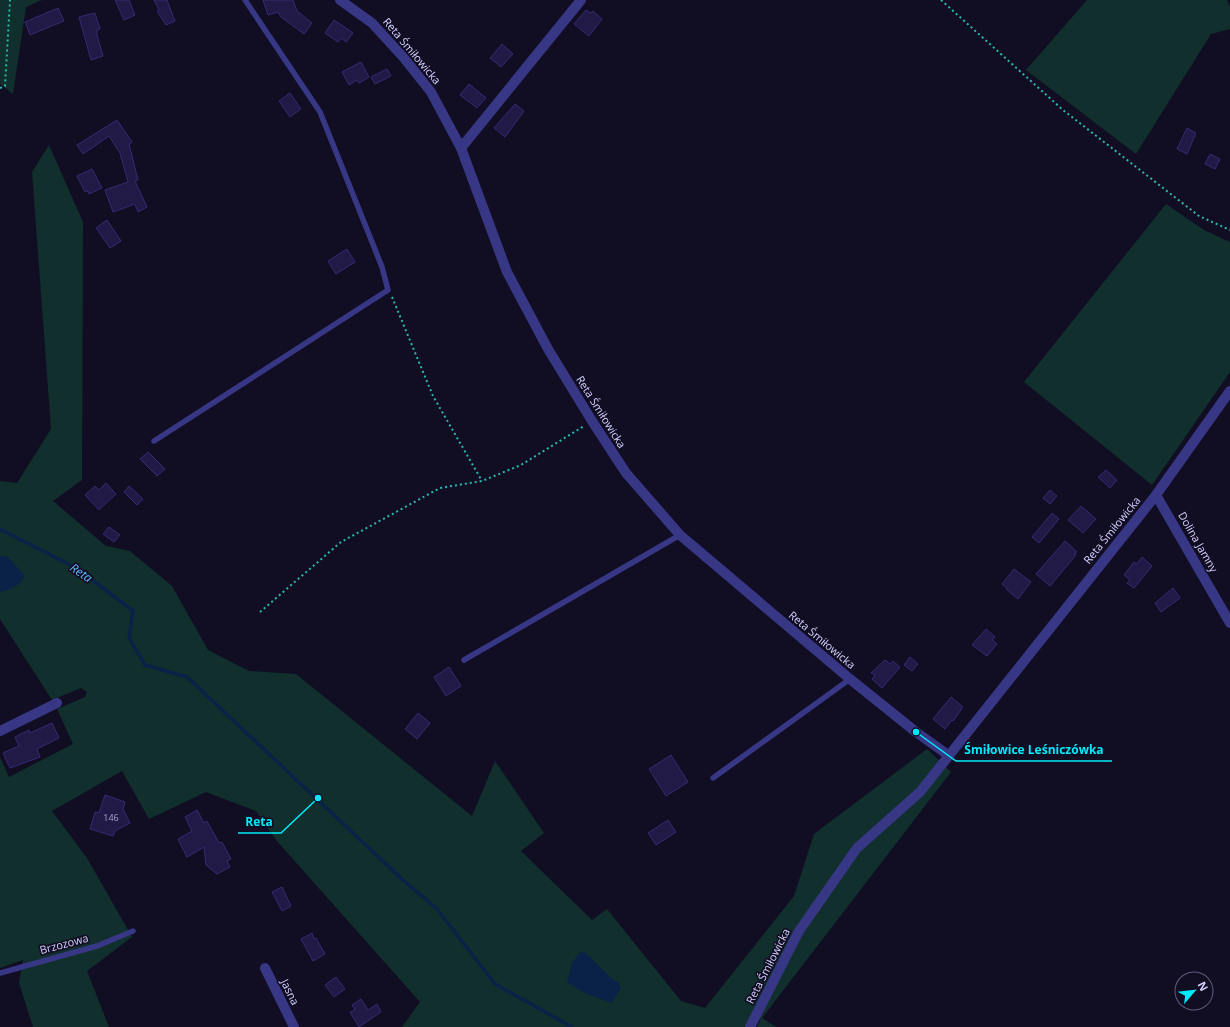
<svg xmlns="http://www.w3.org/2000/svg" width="1230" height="1027" viewBox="0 0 1230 1027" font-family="'Open Sans',sans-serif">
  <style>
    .green { fill: #102f2d }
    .water { fill: #0a2247 }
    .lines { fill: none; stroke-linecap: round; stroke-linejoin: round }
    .stream { stroke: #0a2247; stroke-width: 3.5 }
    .building { fill: #211946; stroke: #372a73 }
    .path { stroke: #2bb9ad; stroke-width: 2; stroke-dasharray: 2 3; stroke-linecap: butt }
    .lane { stroke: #383785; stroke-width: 5.5 }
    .street { stroke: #383785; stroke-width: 10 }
    .labels { text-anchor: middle; stroke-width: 3.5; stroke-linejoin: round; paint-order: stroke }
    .number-label { font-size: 9px; fill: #a8a3d1 }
    .street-label { font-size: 11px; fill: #d5d1ff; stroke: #110e24 }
    .water-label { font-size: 12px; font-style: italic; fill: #5fb9ff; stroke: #110e24 }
    .leader { fill: none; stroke: #00eafc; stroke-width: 1.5 }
    .callout-dot { fill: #00eafc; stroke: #110e24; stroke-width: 1.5 }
    .callout-label { font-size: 12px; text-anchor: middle; font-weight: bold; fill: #00eafc; stroke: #110e24; stroke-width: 3.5; stroke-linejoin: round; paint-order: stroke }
  </style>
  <rect width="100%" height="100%" fill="#110e24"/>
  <g class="green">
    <path d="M0 0H42L26 7 13 94 0 84Z"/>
    <path d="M1087 0H1227L1230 7V29L1211 34 1136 154 1026 70Z"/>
    <path d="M49 145 83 222 82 480 53 501 106 546 130 551 172 586 208 650 249 671 296 674 472 816 495 761 544 833 521 851 592 920 607 909 681 1001 705 1008 794 896 814 834 927 749 951 772 762 1018 776 1027H757L761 1019 744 1027H402L420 1002 276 840 256 811 206 792 149 819 122 771 52 811 87 858 132 937 87 971 109 1027H33L19 983 23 960 0 968V757L9 777 73 744 57 709 85 697 87 692 81 688 52 700 0 619V481L17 483 51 429 32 172Z"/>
    <path d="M1166 204 1204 230 1230 242V372L1152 485 1024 382Z"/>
  </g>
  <g class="water">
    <path d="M0 556 8 557 25 576C19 586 12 589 0 592Z"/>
    <path d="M580 952 586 953 612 979 619 983 621 988 612 1003 584 993 567 982 571 969 570 966Z"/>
  </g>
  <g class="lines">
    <path class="stream" d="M0 529 78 569 133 611 129 638 145 665 187 677 404 881 437 909 495 984 572 1027"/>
  </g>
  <g class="building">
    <path d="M115 0H129L135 15 124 20Z"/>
    <path d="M154 0H167L175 21 166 25 157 11 159 10Z"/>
    <path d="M263 0H293L297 11 312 23 304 34 281 17 278 12 268 15Z"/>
    <path d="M58 8 64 21 30 35 25 22Z"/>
    <path d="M586 10 591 13 593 11 602 19 589 36 574 24Z"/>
    <path d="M95 13 100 29 97 30V35L103 56 91 60 79 17Z"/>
    <path d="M334 20 353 33 346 42 341 38 338 42 325 33Z"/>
    <path d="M502 44 513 54 501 67 490 58Z"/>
    <path d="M361 62 369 77 359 83 357 80 349 85 342 72Z"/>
    <path d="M387 69 391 76 375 84 371 77Z"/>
    <path d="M469 84 486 98 477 108 460 95Z"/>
    <path d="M290 93 301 109 290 117 279 101Z"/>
    <path d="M515 104 524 111 505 137 494 128Z"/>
    <path d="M117 120 132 142 129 144 138 180 135 181 147 207 138 212 135 204 113 212 105 190 128 182 120 153 109 136 83 154 77 145Z"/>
    <path d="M1187 128 1196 133 1187 154 1177 149Z"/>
    <path d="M1210 154 1220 159 1215 169 1205 164Z"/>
    <path d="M92 169 102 188 89 194 88 191 85 192 77 176Z"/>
    <path d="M107 220 121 241 110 248 96 228Z"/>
    <path d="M347 249 355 262 336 274 328 261Z"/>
    <path d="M148 452 165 469 157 476 140 459Z"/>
    <path d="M1106 470 1117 480 1110 488 1098 477Z"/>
    <path d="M106 483 116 494 99 510 85 495 95 486 99 490Z"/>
    <path d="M129 486 143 499 137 505 124 492Z"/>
    <path d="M1050 490 1057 496 1050 504 1043 498Z"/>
    <path d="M1081 506 1096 519 1083 533 1068 520Z"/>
    <path d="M1052 513 1059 519 1039 543 1032 537Z"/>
    <path d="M109 527 120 535 114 542 103 534Z"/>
    <path d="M1065 541 1077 552 1074 554 1076 555 1050 586 1036 574Z"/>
    <path d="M1142 557 1152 566 1134 588 1127 583 1130 580 1124 575 1134 562 1137 564Z"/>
    <path d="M1014 569 1031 582 1018 599 1006 589 1007 588 1002 584Z"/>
    <path d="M1173 588 1180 598 1161 612 1155 603Z"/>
    <path d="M986 629 995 637 992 640 997 644 987 656 972 645Z"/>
    <path d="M910 657 918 664 912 671 904 665Z"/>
    <path d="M885 660 890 664 893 661 900 667 882 688 872 679 875 675 871 673Z"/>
    <path d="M449 667 461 686 446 696 434 677Z"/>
    <path d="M951 697 963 707 953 721 952 720 945 729 933 719Z"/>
    <path d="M418 713 430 723 417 739 405 729Z"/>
    <path d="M52 723 59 738 37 749 40 757 10 768 3 753 19 746 15 737 29 730 30 733Z"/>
    <path d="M671 755 688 782 666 796 649 769Z"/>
    <path d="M105 795 125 802 123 809 130 823 115 831 113 836 90 829 95 812 99 813Z"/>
    <path d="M197 810 204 823 207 821 219 843 222 842 231 859 227 861 230 867 217 874 206 865 204 847 187 857 178 839 192 831 185 817Z"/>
    <path d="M668 820 676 832 656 845 648 833Z"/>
    <path d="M282 887 291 906 282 911 272 892Z"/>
    <path d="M312 933 314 939 316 938 325 954 313 961 301 939Z"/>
    <path d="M336 977 345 989 334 997 325 985Z"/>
    <path d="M361 999 368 1010 377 1004 381 1012 359 1027 350 1012 355 1010 352 1005Z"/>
  </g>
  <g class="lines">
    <g class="path">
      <path d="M941 0 1063 110 1199 216 1230 230"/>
      <path d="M0 88 5 86 10 0"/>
      <path d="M392 297 433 396 482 481"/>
      <path d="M260 612 341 542 440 488 482 481 521 465 584 426"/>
    </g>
    <g class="lane">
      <path d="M154 441 388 290 382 267 320 112 245 0"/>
      <path d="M464 660 680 535"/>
      <path d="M713 778 850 679"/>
      <path d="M0 973 97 946 133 931"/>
    </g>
    <g class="street">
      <path d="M340 0 372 23 404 58 431 92 461 148 507 272 548 349 592 421 626 473 680 535 850 679 916 732 948 755"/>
      <path d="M461 148 581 0"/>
      <path d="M1156 495 1230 623"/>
      <path d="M0 731 57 703"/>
      <path d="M265 968 294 1027"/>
      <path d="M750 1027 799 931 857 848 920 792 1156 495 1230 391"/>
    </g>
  </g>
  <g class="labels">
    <g class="number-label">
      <text x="111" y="821">146</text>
    </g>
    <g class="street-label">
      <text transform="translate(412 51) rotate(50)" y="4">Reta Śmiłowicka</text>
      <text transform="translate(601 412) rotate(58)" y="4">Reta Śmiłowicka</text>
      <text transform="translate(1112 530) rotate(-51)" y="4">Reta Śmiłowicka</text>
      <text transform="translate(1198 542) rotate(60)" y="4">Dolina Jamny</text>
      <text transform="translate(822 640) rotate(40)" y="4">Reta Śmiłowicka</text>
      <text transform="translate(64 944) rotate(-15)" y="4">Brzozowa</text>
      <text transform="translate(768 966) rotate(-63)" y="4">Reta Śmiłowicka</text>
      <text transform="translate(290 992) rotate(64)" y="4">Jasna</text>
    </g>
    <g class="water-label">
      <text transform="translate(81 573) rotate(34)" y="4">Reta</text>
    </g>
  </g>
  <path class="leader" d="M916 732L956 761H1112M318 798L281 833H238"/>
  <g class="callout-dot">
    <circle cx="916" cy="732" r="4"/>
    <circle cx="318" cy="798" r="4"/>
  </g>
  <g class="callout-label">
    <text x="1034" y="754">Śmiłowice Leśniczówka</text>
    <text x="259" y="826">Reta</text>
  </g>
  <g transform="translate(1194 991) rotate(62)"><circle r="19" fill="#110e24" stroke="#5f5c7c"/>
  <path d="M0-3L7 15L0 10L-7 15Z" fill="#00eafc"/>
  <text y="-6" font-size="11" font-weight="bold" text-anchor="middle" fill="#d5d1ff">N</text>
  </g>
</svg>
